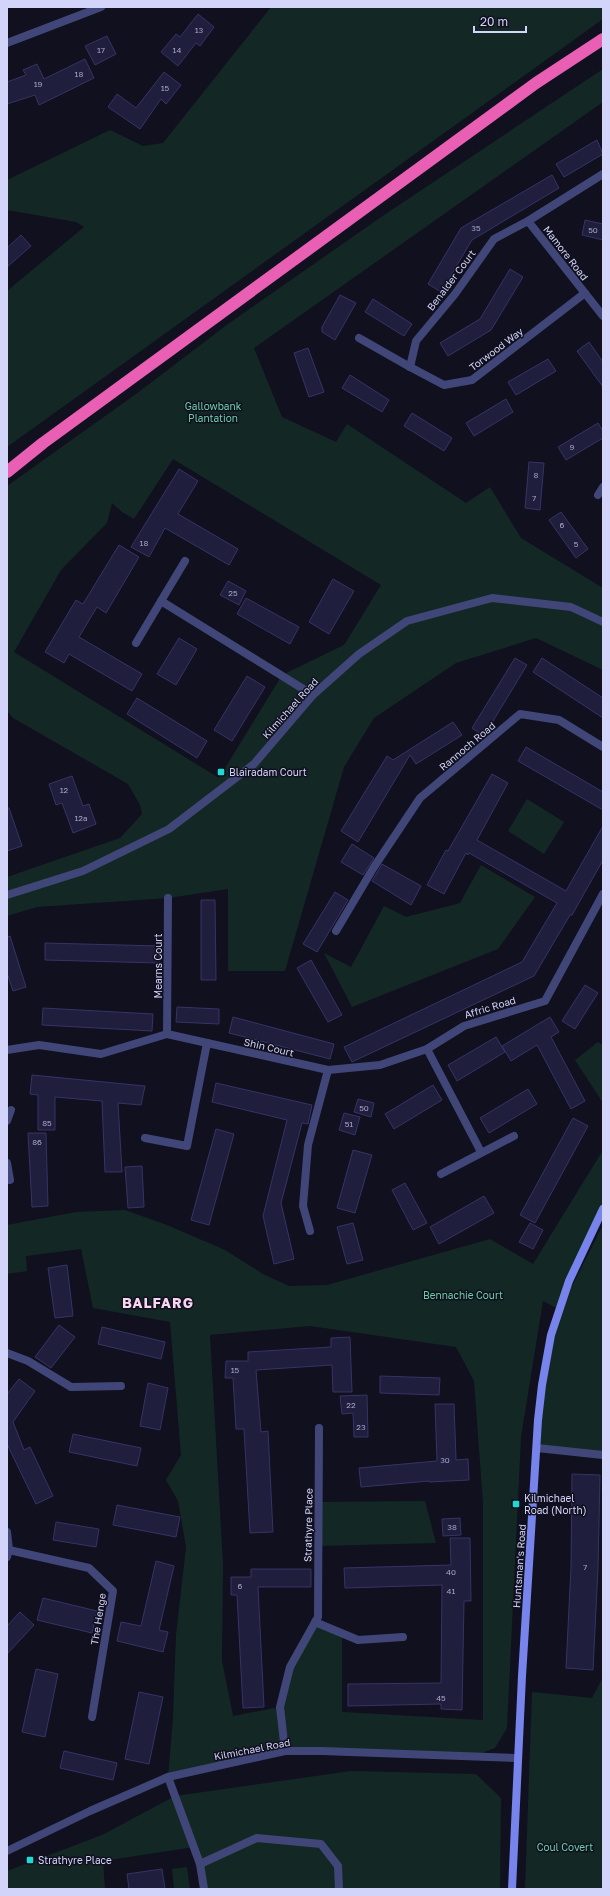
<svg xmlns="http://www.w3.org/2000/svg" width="610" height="1896" viewBox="0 0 610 1896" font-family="'Golos Text',sans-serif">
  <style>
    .green { fill: #132824; fill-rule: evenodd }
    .building { fill: #201e3d; stroke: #363366 }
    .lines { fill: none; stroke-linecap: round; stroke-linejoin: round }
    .street { stroke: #414678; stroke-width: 8 }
    .secondary { stroke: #7784ec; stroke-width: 8 }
    .highway { stroke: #e95fb4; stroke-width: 12 }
    .poi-dot { fill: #1edad3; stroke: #10101f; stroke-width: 1.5 }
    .labels { text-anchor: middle; stroke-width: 3; stroke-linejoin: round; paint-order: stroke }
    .number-label { font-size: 8px; fill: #a6a6ca }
    .street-label { font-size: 10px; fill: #d3d4f9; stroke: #10101f }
    .park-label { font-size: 10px; fill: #6acfa7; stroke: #10101f }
    .poi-label { font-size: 10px; fill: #d3d4f9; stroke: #10101f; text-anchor: start }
    .district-label { font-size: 14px; font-weight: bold; letter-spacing: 1px; fill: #f9d5f1; stroke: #10101f }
  </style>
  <rect width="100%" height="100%" fill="#10101f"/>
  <g class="green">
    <path d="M271 7H603V19L7 447V291L84 227 76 222 7 210V180L110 130 143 146 163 143Z"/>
    <path d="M603 69V102L254 348 282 417 336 442 347 424 466 503 490 487 521 538 603 588V670L536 638 456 663 374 718 344 767 285 971H228V889L168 898 37 907 7 916V877L120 838 142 814 140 805 128 784 13 718 7 711V486L136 394 228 324 384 215ZM173 459 381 585 344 645 282 675 219 778 14 652 61 570 107 523 112 503 122 512 134 519Z"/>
    <path d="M527 799 564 822 544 854 508 831Z"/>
    <path d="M481 865 535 897 498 949 352 1007 324 953 351 967 384 906 406 917 460 903Z"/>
    <path d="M598 1042 603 1045V1103L575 1060Z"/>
    <path d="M603 1150V1210L562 1306 603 1225V1455L537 1448 538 1420 560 1310 543 1301 521 1437 507 1728 495 1748 473 1756 285 1751 168 1777 173 1718 176 1635 186 1547 178 1501 166 1480 181 1455 170 1322 93 1308 81 1249 26 1256 27 1271 7 1274V1225L76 1212 125 1210 167 1225 225 1250 263 1274 289 1286 327 1285 490 1239 533 1264ZM310 1326 456 1347 474 1381 483 1503V1720L342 1712V1633L315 1622 290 1667 280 1707 233 1716 222 1661 223 1564 210 1335Z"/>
    <path d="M425 1501 436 1543 318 1546V1502Z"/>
    <path d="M603 1677V1889H525L532 1692 592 1698Z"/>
    <path d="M351 1771 476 1774 501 1798 500 1889H204L194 1847 103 1861 105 1889H7V1871L102 1835 175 1796Z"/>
    <path d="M187 1867 190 1889H174L172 1869Z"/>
  </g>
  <g class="building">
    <path d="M198 14 214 27 200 46 196 43 178 66 161 52 176 34 180 37Z"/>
    <path d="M107 36 116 54 95 65 85 46Z"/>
    <path d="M85 59 94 78 39 105 35 95 7 104V82L26 75 23 70 37 64 44 79Z"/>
    <path d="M164 72 181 85 166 104 161 99 140 129 108 107 117 94 136 108Z"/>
    <path d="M597 140 603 154 564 177 556 164Z"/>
    <path d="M552 175 559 188 472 240 441 292 428 284 461 228Z"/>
    <path d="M585 220 603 224V240L582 235Z"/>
    <path d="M21 235 31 246 7 267V248Z"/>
    <path d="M510 269 523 277 491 330 448 356 440 343 480 319Z"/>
    <path d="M340 295 356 303 335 340 322 332V327Z"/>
    <path d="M373 299 412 324 404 336 365 312Z"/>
    <path d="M589 342 603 362V387L577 351Z"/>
    <path d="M308 348 324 392 309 397 294 353Z"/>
    <path d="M548 359 556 371 516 395 508 382Z"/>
    <path d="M350 375 389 400 382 412 342 388Z"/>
    <path d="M506 399 513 412 474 436 466 423Z"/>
    <path d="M412 413 452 438 444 451 404 426Z"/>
    <path d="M598 423 603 431V438L566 460 558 447Z"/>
    <path d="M529 462 544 463 540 510 525 508Z"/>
    <path d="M179 469 198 481 178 514 238 549 229 565 165 528 149 557 131 547Z"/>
    <path d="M561 512 588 549 576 558 549 520Z"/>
    <path d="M119 545 139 557 106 613 97 607 79 637 142 674 132 691 69 654 64 663 45 652 76 600 83 604Z"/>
    <path d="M333 579 354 591 329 634 309 622Z"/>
    <path d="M228 581 246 591 239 605 220 595Z"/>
    <path d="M246 598 299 627 290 644 237 614Z"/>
    <path d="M179 638 197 649 176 685 157 674Z"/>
    <path d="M515 658 527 665 484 736 472 728Z"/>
    <path d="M542 658 603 698V718L533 672Z"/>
    <path d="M247 676 265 687 232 741 214 730Z"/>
    <path d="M137 698 207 741 197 758 127 714Z"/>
    <path d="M453 722 462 735 416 764 410 755 358 842 341 831 387 756 393 760Z"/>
    <path d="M526 747 603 792V810L518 761Z"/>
    <path d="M492 774 508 783 477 840 566 891 603 826V860L572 915H570L534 976 352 1062 344 1047 522 962 557 903 469 853 468 855 466 853 444 894 427 885 446 850 448 851Z"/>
    <path d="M72 776 83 806 89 804 96 824 73 833 62 803 56 805 49 784Z"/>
    <path d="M7 808H9L22 846 7 851Z"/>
    <path d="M352 844 374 858 363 875 341 862Z"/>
    <path d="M382 864 421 886 411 905 372 881Z"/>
    <path d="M335 892 348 900 317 952 303 944Z"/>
    <path d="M201 900H215L216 980H201Z"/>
    <path d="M10 936 26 987 13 991 7 973V937Z"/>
    <path d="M45 943 159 946V963L45 960Z"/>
    <path d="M311 960 342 1015 328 1022 297 968Z"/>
    <path d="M585 985 598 993 575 1029 562 1021Z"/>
    <path d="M177 1007 219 1009V1024L176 1022Z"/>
    <path d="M43 1008 153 1014 152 1031 42 1025Z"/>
    <path d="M233 1017 334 1044 330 1059 229 1033Z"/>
    <path d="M550 1017 559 1032 551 1037 585 1101 571 1109 537 1045 511 1061 502 1046Z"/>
    <path d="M496 1037 505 1052 457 1081 448 1065Z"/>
    <path d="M32 1075 145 1086 141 1105 118 1103 122 1172H105L102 1101 55 1097V1130H38V1095L30 1094Z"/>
    <path d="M216 1083 312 1105 308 1124 302 1123 281 1203 294 1259 274 1264 263 1216 287 1120 212 1102Z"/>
    <path d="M433 1085 442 1100 394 1129 385 1114Z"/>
    <path d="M528 1089 537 1104 489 1133 480 1118Z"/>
    <path d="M358 1099 374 1103 371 1117 354 1112Z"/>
    <path d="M344 1113 360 1117 355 1135 339 1130Z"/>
    <path d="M573 1118 588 1126 535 1223 520 1215Z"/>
    <path d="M216 1129 234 1134 209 1225 191 1220Z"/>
    <path d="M28 1133H46L48 1206 32 1207Z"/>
    <path d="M353 1150 372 1155 355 1213 337 1208Z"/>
    <path d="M142 1166 144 1207 128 1208 125 1167Z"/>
    <path d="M405 1183 427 1223 413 1230 392 1190Z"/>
    <path d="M484 1196 494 1213 439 1244 430 1227Z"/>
    <path d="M353 1223 363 1260 347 1264 337 1227Z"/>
    <path d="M530 1223 543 1230 533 1249 519 1242Z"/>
    <path d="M67 1265 73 1316 55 1318 48 1268Z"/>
    <path d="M59 1325 75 1337 51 1368 35 1357Z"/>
    <path d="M102 1327 165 1342 161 1359 98 1344Z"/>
    <path d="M350 1337 352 1392H333L332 1365 256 1370 261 1432 268 1431 273 1532 250 1533 244 1429H236L233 1378H225L226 1361H248V1352L331 1347V1338Z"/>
    <path d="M380 1376 440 1378 439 1395 380 1393Z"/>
    <path d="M19 1379 35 1391 13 1422 24 1450 30 1447 53 1496 36 1504 7 1444V1394Z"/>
    <path d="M148 1383 168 1388 160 1430 140 1426Z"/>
    <path d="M367 1395 368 1437H354L353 1413 342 1414 340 1396Z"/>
    <path d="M435 1404H454L456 1460 468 1459 469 1480 429 1482V1481L361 1487 359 1468 437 1461Z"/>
    <path d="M73 1434 141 1448 137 1466 69 1452Z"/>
    <path d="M572 1474 600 1475 598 1568 593 1670 566 1668 571 1567Z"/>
    <path d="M117 1505 180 1517 176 1537 113 1525Z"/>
    <path d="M460 1518 461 1535 443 1536 442 1519Z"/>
    <path d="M56 1522 99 1529 96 1547 53 1540Z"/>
    <path d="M450 1538H470L471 1601H464L462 1710 441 1709V1704L348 1706V1684L441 1683 442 1585 345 1588 344 1568 451 1565Z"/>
    <path d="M156 1561 174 1566 159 1630 168 1632 163 1652 117 1641 121 1622 141 1626Z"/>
    <path d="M251 1569H311V1587H258L264 1707 243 1708 237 1595H231V1577H251Z"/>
    <path d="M43 1598 97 1611 92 1633 37 1620Z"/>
    <path d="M20 1612 34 1625 7 1654V1626Z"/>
    <path d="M36 1669 58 1674 45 1737 22 1732Z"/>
    <path d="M139 1692 163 1697 149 1764 125 1759Z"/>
    <path d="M64 1751 117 1763 113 1780 60 1768Z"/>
    <path d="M162 1869 165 1889H129L127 1874Z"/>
  </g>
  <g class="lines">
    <g class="street">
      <path d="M7 43 101 7"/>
      <path d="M528 221 603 316"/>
      <path d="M359 338 410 367 444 385 472 380 585 293"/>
      <path d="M410 367 416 341 455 294 494 239 528 221 603 174"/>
      <path d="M598 495 603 487"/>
      <path d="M161 601 185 561"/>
      <path d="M136 643 161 601 313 695"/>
      <path d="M7 895 83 871 169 829 254 764 313 695 359 654 407 621 492 598 571 607 603 622"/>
      <path d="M336 931 374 867 420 798 520 714 559 720 603 747"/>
      <path d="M167 1034 168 898"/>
      <path d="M427 1049 481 1152"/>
      <path d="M7 1050 39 1045 101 1054 167 1034 328 1070 380 1065 427 1049 464 1026 545 1001 603 894"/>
      <path d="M7 1121 11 1110"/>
      <path d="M145 1138 187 1146 207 1043"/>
      <path d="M7 1163 10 1180"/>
      <path d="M441 1174 514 1136"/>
      <path d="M310 1231 303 1206 308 1145 328 1070"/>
      <path d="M7 1353 28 1361 71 1387 121 1386"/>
      <path d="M537 1448 603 1455"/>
      <path d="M7 1532 9 1550 7 1557"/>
      <path d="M9 1550 89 1568 113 1591 92 1717"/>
      <path d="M315 1622 358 1640 403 1637"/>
      <path d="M285 1751 280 1707 290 1667 318 1617 319 1428"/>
      <path d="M168 1777 200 1864 204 1889"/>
      <path d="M7 1851 90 1811 168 1777 285 1751H322L518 1758"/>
      <path d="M200 1864 257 1838 321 1844 338 1866 339 1889"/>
    </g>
    <path class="secondary" d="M512 1889 522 1676 538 1420 542 1385 551 1335 569 1281 603 1209"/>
    <path class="highway" d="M7 472 43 443 536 83 603 39"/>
  </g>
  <g class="poi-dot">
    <rect x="217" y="768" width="8" height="8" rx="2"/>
    <rect x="512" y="1500" width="8" height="8" rx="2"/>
    <rect x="26" y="1856" width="8" height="8" rx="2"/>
  </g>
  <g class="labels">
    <g class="number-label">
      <text x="199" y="33">13</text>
      <text x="101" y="53">17</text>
      <text x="177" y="53">14</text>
      <text x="79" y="77">18</text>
      <text x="38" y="87">19</text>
      <text x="165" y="91">15</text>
      <text x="476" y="231">35</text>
      <text x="593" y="233">50</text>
      <text x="572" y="450">9</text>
      <text x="536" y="478">8</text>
      <text x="534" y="501">7</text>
      <text x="562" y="528">6</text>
      <text x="144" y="546">18</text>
      <text x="576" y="547">5</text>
      <text x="233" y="596">25</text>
      <text x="64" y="793">12</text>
      <text x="81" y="821">12a</text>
      <text x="364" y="1111">50</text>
      <text x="47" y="1126">85</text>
      <text x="349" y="1127">51</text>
      <text x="37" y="1145">86</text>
      <text x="235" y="1373">15</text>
      <text x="351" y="1408">22</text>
      <text x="361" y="1430">23</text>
      <text x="445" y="1463">30</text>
      <text x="452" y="1530">38</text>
      <text x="585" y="1570">7</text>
      <text x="451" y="1575">40</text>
      <text x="240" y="1589">6</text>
      <text x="451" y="1594">41</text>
      <text x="441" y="1701">45</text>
    </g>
    <g class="street-label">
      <text transform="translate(566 253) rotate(52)" y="4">Mamore Road</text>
      <text transform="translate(451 280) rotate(-53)" y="4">Benalder Court</text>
      <text transform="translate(496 349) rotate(-37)" y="4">Torwood Way</text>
      <text transform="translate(290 708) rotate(-48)" y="4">Kilmichael Road</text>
      <text transform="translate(467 746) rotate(-40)" y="4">Rannoch Road</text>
      <text transform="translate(158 966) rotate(-90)" y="4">Mearns Court</text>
      <text transform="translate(490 1007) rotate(-17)" y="4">Affric Road</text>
      <text transform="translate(269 1047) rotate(13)" y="4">Shin Court</text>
      <text transform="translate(308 1525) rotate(-89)" y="4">Strathyre Place</text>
      <text transform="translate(519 1566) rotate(-86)" y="4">Huntsman's Road</text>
      <text transform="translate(98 1619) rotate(-81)" y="4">The Henge</text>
      <text transform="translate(252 1749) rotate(-11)" y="4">Kilmichael Road</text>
    </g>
    <g class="park-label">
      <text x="213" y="410">Gallowbank<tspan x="213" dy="12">Plantation</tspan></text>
      <text x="463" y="1299">Bennachie Court</text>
      <text x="565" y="1851">Coul Covert</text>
    </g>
    <g class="poi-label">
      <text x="229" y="776">Blairadam Court</text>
      <text x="524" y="1502">Kilmichael<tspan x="524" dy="12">Road (North)</tspan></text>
      <text x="38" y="1864">Strathyre Place</text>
    </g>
    <g class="district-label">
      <text x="158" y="1308">BALFARG</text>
    </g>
  </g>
  <rect width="610" height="1896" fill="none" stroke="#d3d4f9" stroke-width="16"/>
  <path d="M474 26v6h52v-6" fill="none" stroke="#d3d4f9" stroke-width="2"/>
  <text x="480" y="26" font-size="12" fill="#d3d4f9" stroke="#10101f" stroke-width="3" paint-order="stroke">20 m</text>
</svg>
